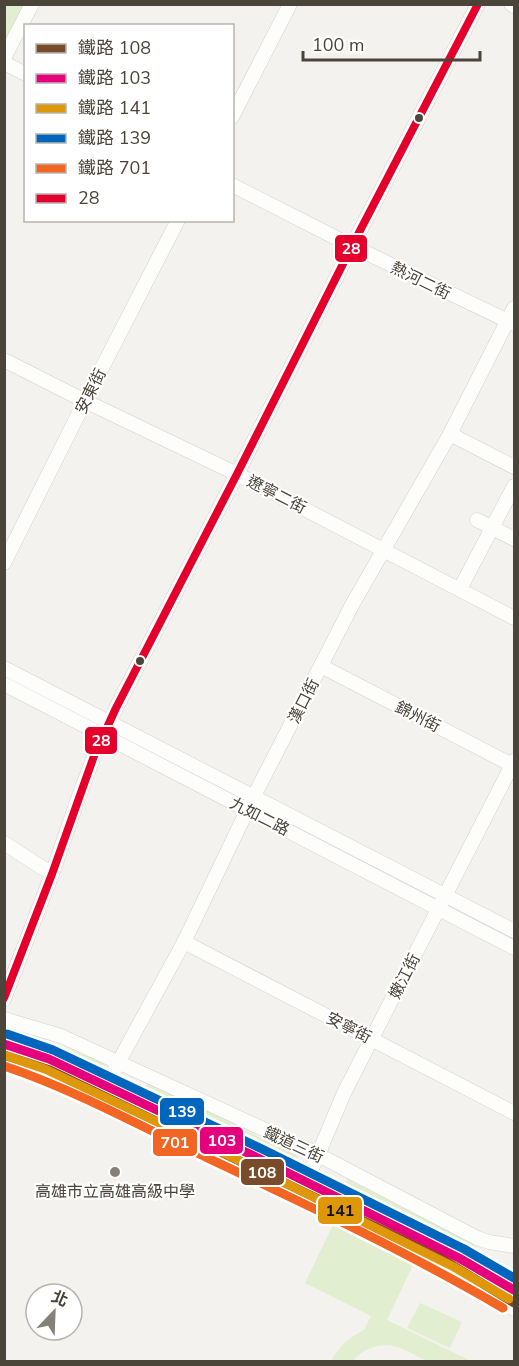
<svg xmlns="http://www.w3.org/2000/svg" width="519" height="1366" viewBox="0 0 519 1366" font-family="'Nunito Sans','Noto Sans TC',sans-serif">
  <style>
    .green { fill: #e1eecf }
    .lines { fill: none; stroke-linecap: round; stroke-linejoin: round }
    .minor-casing { stroke: #d2d0cb; stroke-width: 15 }
    .minor { stroke: #fdfdfc; stroke-width: 14 }
    .bus-1-casing { stroke: #fff; stroke-width: 12 }
    .bus-1 { stroke: #e4002b; stroke-width: 8 }
    .rail-1-casing { stroke: #fff; stroke-width: 14 }
    .rail-2-casing { stroke: #fff; stroke-width: 14 }
    .rail-3-casing { stroke: #fff; stroke-width: 14 }
    .rail-4-casing { stroke: #fff; stroke-width: 14 }
    .rail-5-casing { stroke: #fff; stroke-width: 14 }
    .rail-1 { stroke: #7a4b2a; stroke-width: 9 }
    .rail-2 { stroke: #e5007d; stroke-width: 9 }
    .rail-3 { stroke: #dd9709; stroke-width: 9 }
    .rail-4 { stroke: #0065bd; stroke-width: 9 }
    .rail-5 { stroke: #f26522; stroke-width: 9 }
    .bus-dot { fill: #4b4439; stroke: #fff; stroke-width: 2 }
    .poi-dot { fill: #868178; stroke: #fff; stroke-width: 2 }
    .labels { text-anchor: middle; stroke-width: 4.5; stroke-linejoin: round; paint-order: stroke }
    .street-label { font-size: 16px; fill: #4b4439; stroke: #fff }
    .poi-label { font-size: 16px; fill: #4b4439; stroke: #fff }
    .line-badge { stroke: #fff; stroke-width: 2 }
    .badge-label { font-size: 16px; text-anchor: middle; font-weight: bold; fill: #fff }
    .pale-badge-label { font-size: 16px; text-anchor: middle; font-weight: bold; fill: #111 }
  </style>
  <rect width="100%" height="100%" fill="#f4f2ee"/>
  <g class="green">
    <path d="M5 5H25L5 43Z"/>
    <path d="M28 1036 65 1048 106 1063 103 1072 100 1074 89 1070 71 1058 56 1051 32 1047 25 1042Z"/>
    <path d="M25 1050C51 1052 66 1058 87 1074L86 1077 25 1052Z"/>
    <path d="M150 1083 298 1156C295 1164 292 1166 283 1166L278 1159 261 1153 249 1145 236 1133 211 1120 182 1113 155 1104 153 1097 146 1087 147 1084Z"/>
    <path d="M155 1110 180 1119 201 1122 216 1128 246 1148 267 1171 153 1112Z"/>
    <path d="M347 1179 477 1246 474 1250H467L434 1237 381 1203 354 1193 346 1183Z"/>
    <path d="M326 1193C356 1199 385 1207 408 1228 416 1235 412 1245 427 1253 444 1261 465 1258 482 1262L473 1279 323 1201 328 1196Z"/>
    <path d="M333 1225 413 1265 387 1320 471 1361C460 1362 438 1364 428 1361 421 1359 414 1354 407 1351 388 1341 367 1344 353 1361H331L335 1354 343 1344 353 1336 364 1330 371 1316 305 1283Z"/>
    <path d="M420 1303 462 1322 450 1348 407 1328Z"/>
  </g>
  <g class="lines">
    <defs>
      <g id="minor">
        <path d="M511 4 514 6"/>
        <path d="M4 58 32 4"/>
        <path d="M4 63 26 74"/>
        <path d="M232 117 290 4"/>
        <path d="M232 185 352 246 514 324"/>
        <path d="M4 360 85 401 237 474 514 618"/>
        <path d="M450 434 514 467"/>
        <path d="M477 520 514 539"/>
        <path d="M4 563 85 401 178 220"/>
        <path d="M460 589 514 486"/>
        <path d="M321 666 514 766"/>
        <path d="M4 668 514 931"/>
        <path d="M4 684 514 948"/>
        <path d="M4 843 52 874"/>
        <path d="M184 942 514 1113"/>
        <path d="M4 999 52 874 79 796 94 756 116 708 237 474 352 246 478 4"/>
        <path d="M4 1019 61 1036 309 1150 477 1238 489 1242 514 1246"/>
        <path d="M4 1053 84 1089 283 1185 474 1286 514 1309"/>
        <path d="M101 1097 118 1063 184 942 254 796 352 605 450 434 514 308"/>
        <path d="M300 1194 318 1155 344 1093 514 761"/>
      </g>
    </defs>
    <use href="#minor" class="minor-casing"/>
    <use href="#minor" class="minor"/>
    <defs>
      <path id="bus-1" d="M4 998 52 874 94 756 116 708 237 474 352 246 478 4"/>
    </defs>
    <use href="#bus-1" class="bus-1-casing"/>
    <use href="#bus-1" class="bus-1"/>
    <defs>
      <path id="rail-1" d="M4 1055 50 1070 441 1258 514 1303"/>
      <path id="rail-2" d="M4 1044 49 1059 256 1157 459 1258 514 1290"/>
      <path id="rail-3" d="M4 1055 45 1069 251 1166 454 1267 509 1299"/>
      <path id="rail-4" d="M7 1034 53 1050 260 1148 464 1249 514 1278"/>
      <path id="rail-5" d="M4 1066C70 1088 133 1122 195 1152 299 1201 404 1250 503 1308"/>
    </defs>
    <use href="#rail-1" class="rail-1-casing"/>
    <use href="#rail-2" class="rail-2-casing"/>
    <use href="#rail-3" class="rail-3-casing"/>
    <use href="#rail-4" class="rail-4-casing"/>
    <use href="#rail-5" class="rail-5-casing"/>
    <use href="#rail-1" class="rail-1"/>
    <use href="#rail-2" class="rail-2"/>
    <use href="#rail-3" class="rail-3"/>
    <use href="#rail-4" class="rail-4"/>
    <use href="#rail-5" class="rail-5"/>
  </g>
  <g class="bus-dot">
    <circle cx="419" cy="118" r="5"/>
    <circle cx="140" cy="661" r="5"/>
  </g>
  <circle class="poi-dot" cx="115" cy="1172" r="6"/>
  <g class="labels">
    <g class="street-label">
      <text transform="translate(421 280) rotate(26)" y="6">熱河二街</text>
      <text transform="translate(90 391) rotate(-63)" y="6">安東街</text>
      <text transform="translate(277 494) rotate(27)" y="6">遼寧二街</text>
      <text transform="translate(303 701) rotate(-63)" y="6">漢口街</text>
      <text transform="translate(418 716) rotate(27)" y="6">錦州街</text>
      <text transform="translate(260 816) rotate(27)" y="6">九如二路</text>
      <text transform="translate(404 976) rotate(-63)" y="6">嫩江街</text>
      <text transform="translate(349 1027) rotate(27)" y="6">安寧街</text>
      <text transform="translate(294 1144) rotate(25)" y="6">鐵道三街</text>
    </g>
    <g class="poi-label">
      <text x="115" y="1197">高雄市立高雄高級中學</text>
    </g>
  </g>
  <g class="line-badge">
    <rect x="334" y="234" width="34" height="29" rx="6" fill="#e4002b"/>
    <rect x="84" y="726" width="34" height="29" rx="6" fill="#e4002b"/>
    <rect x="159" y="1097" width="46" height="29" rx="6" fill="#0065bd"/>
    <rect x="199" y="1126" width="45" height="29" rx="6" fill="#e5007d"/>
    <rect x="152" y="1128" width="46" height="29" rx="6" fill="#f26522"/>
    <rect x="240" y="1158" width="45" height="28" rx="6" fill="#7a4b2a"/>
    <rect x="317" y="1196" width="46" height="29" rx="6" fill="#dd9709"/>
  </g>
  <g class="badge-label">
    <text x="351" y="254">28</text>
    <text x="101" y="746">28</text>
    <text x="182" y="1117">139</text>
    <text x="222" y="1146">103</text>
    <text x="175" y="1148">701</text>
    <text x="262" y="1178">108</text>
  </g>
  <g class="pale-badge-label">
    <text x="340" y="1216">141</text>
  </g>
  <rect width="519" height="1366" fill="none" stroke="#4b4439" stroke-width="12"/>
  <rect x="24" y="24" width="210" height="198" fill="#ffffff" stroke="#b7b4b0" stroke-width="1.5"/>
  <rect x="36" y="44" width="30" height="9" fill="#7a4b2a" stroke="#b7b4b0" stroke-width="1.5"/>
  <text x="78" y="54" font-size="18" fill="#4b4439">鐵路 108</text>
  <rect x="36" y="74" width="30" height="9" fill="#e5007d" stroke="#b7b4b0" stroke-width="1.5"/>
  <text x="78" y="84" font-size="18" fill="#4b4439">鐵路 103</text>
  <rect x="36" y="104" width="30" height="9" fill="#dd9709" stroke="#b7b4b0" stroke-width="1.5"/>
  <text x="78" y="114" font-size="18" fill="#4b4439">鐵路 141</text>
  <rect x="36" y="134" width="30" height="9" fill="#0065bd" stroke="#b7b4b0" stroke-width="1.5"/>
  <text x="78" y="144" font-size="18" fill="#4b4439">鐵路 139</text>
  <rect x="36" y="164" width="30" height="9" fill="#f26522" stroke="#b7b4b0" stroke-width="1.5"/>
  <text x="78" y="174" font-size="18" fill="#4b4439">鐵路 701</text>
  <rect x="36" y="194" width="30" height="9" fill="#e4002b" stroke="#b7b4b0" stroke-width="1.5"/>
  <text x="78" y="204" font-size="18" fill="#4b4439">28</text>
  <g transform="translate(54 1312) rotate(23)"><circle r="28" fill="#ffffff" stroke="#b7b4b0" stroke-width="1.5"/>
  <path d="M0-4.5L10 22L0 15L-10 22Z" fill="#868178"/>
  <text y="-9" font-size="16" font-weight="bold" text-anchor="middle" fill="#4b4439">北</text>
  </g>
  <path d="M303 51v9h177v-9" fill="none" stroke="#4b4439" stroke-width="3"/>
  <text x="312" y="51" font-size="18" fill="#4b4439" stroke="#ffffff" stroke-width="4.5" paint-order="stroke">100 m</text>
</svg>
